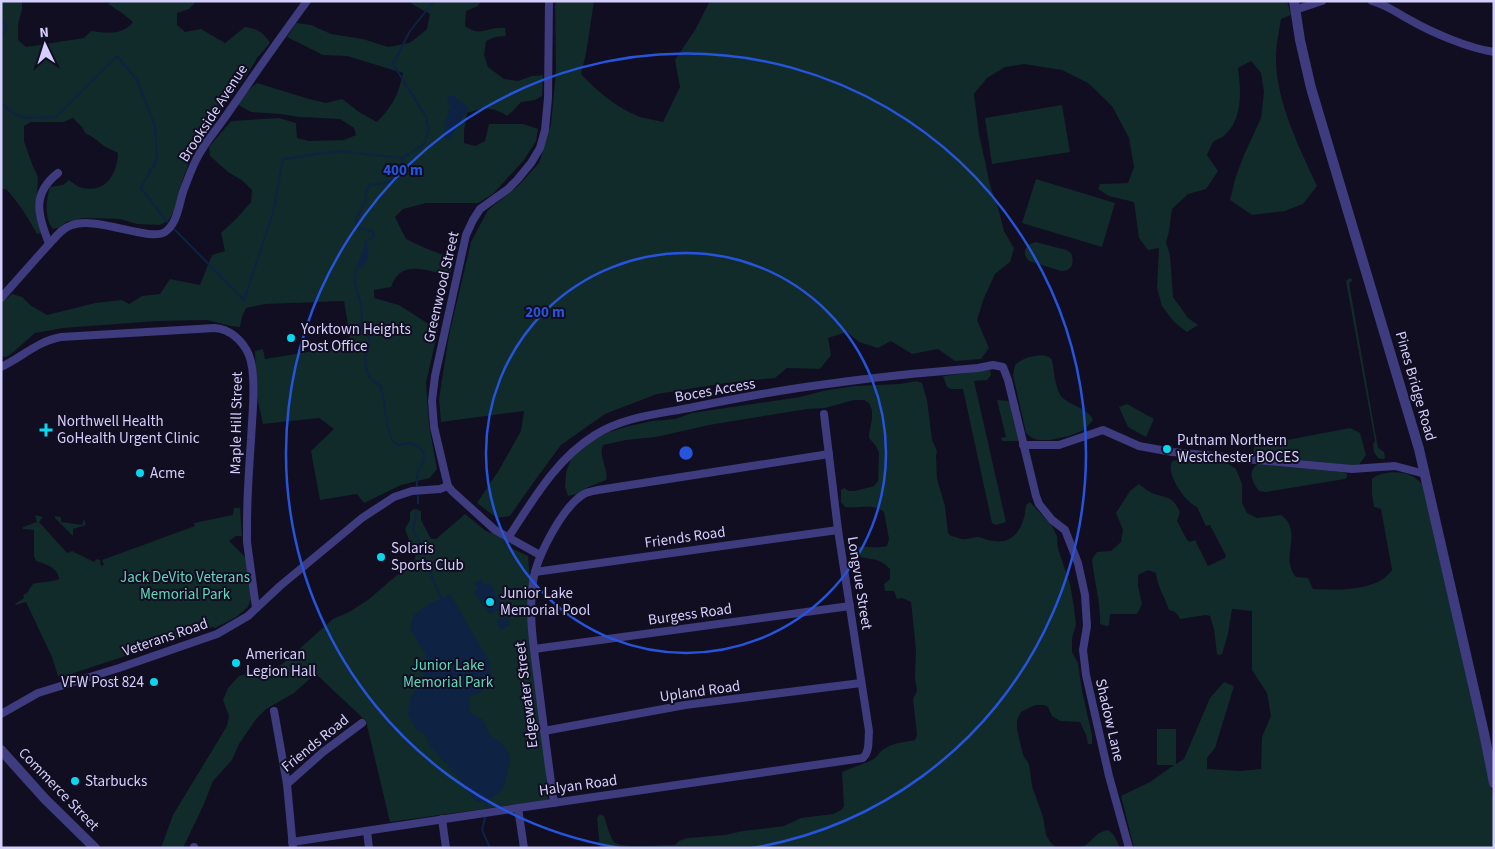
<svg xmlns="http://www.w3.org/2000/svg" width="1495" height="849" viewBox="0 0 1495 849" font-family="'Source Sans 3',sans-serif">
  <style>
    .green { fill: #112a2a }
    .water { fill: #0e2244 }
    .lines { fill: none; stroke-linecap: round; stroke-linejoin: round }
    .stream { stroke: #0e2244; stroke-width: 2 }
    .minor { stroke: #3e3b7e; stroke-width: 8 }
    .tertiary { stroke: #3e3b7e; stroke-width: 10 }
    .ring { fill: none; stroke: #2654da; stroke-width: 2.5 }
    .poi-dot { fill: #09d6ef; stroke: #110e21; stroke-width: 2 }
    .labels { text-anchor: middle; stroke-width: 4; stroke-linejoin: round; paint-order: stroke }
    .street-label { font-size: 15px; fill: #d5cffd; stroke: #110e21 }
    .poi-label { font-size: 15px; fill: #d5cffd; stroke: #110e21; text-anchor: start }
    .park-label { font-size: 15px; fill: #5edabd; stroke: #110e21 }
    .centre { fill: #2654da; stroke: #110e21; stroke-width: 2.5 }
    .ring-label { font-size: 15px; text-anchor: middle; font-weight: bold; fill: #2654da; stroke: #110e21; stroke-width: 4; stroke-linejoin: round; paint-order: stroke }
  </style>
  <rect width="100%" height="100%" fill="#110e21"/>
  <g class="green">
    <path d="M1 1H22V10L18 24V40L26 47 84 38 91 31C107 33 122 36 133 22L122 13 108 4 111 1H197L189 9 177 13V25L185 32 201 29 225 43 245 27C257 28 264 33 270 43L257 58 248 73 214 118 192 154 183 179 174 211 169 220 160 225 137 224 120 219 83 218 66 222 59 228 53 229C44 219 46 199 50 187L63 185 69 180C73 183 78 187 83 188 107 193 117 173 118 153L104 146 94 138 85 133 82 127 73 118 64 122H31L24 126V141L32 164 38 177 36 216 42 233 37 234C27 216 19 203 6 189H1Z"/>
    <path d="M410 1H481L478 6 466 11 465 26C482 38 487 26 505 28L506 36 495 37 486 41 484 55 488 67 504 79 518 81 532 76 543 75 542 96 535 100 521 102 515 109 507 116C491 106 485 108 467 113L464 131V143L475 146 485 141 489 124H523L538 129 536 141 524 160 493 194 478 203H426L403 209 395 217 406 239 425 248 443 255 453 264 450 276C428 271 401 258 391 287L374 290V298L399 305 438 330 426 383 429 425 437 469 430 478 401 485 364 503 357 494 320 500 311 451 334 429 319 418 263 424 257 397 255 351 263 349 265 359 343 346 345 343V339L350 337 344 301 265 304 246 308 242 317 240 327 231 326 207 320 157 321 63 328 35 333 11 354 6 357 1 356V304L3 301 12 294 22 297 30 305 47 315 95 303 122 300 129 304 142 296 160 294 170 279 200 285 212 255 225 251 221 233 237 218 251 202 252 190 243 181 228 172 210 156 209 147 231 121 279 118 296 123 297 138 309 141 344 140 356 135 354 128 340 119 299 117 280 114 251 112 237 104 246 92 257 83 309 99 326 103 342 99 359 112 377 122C393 105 398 96 403 73L347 56 323 55 287 37 296 23 311 25 331 34 363 39 388 47 409 43 415 39 427 29 430 14 412 4Z"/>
    <path d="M555 1H594L586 54 581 74C598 92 617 108 640 117 647 119 656 120 663 122L680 87 675 60 695 30 710 1H1287L1291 15 1281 19C1279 31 1276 45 1276 58 1276 101 1299 147 1317 186L1303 204 1285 211 1252 215 1230 200 1236 176 1244 155 1261 118 1264 92 1261 73 1251 61 1238 68C1241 91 1243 118 1225 135 1222 138 1217 139 1214 141 1211 145 1209 151 1207 155L1218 171 1206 189 1188 194 1172 209 1169 231 1166 243 1170 255 1173 297 1188 318 1198 325 1187 332 1174 322 1162 306 1157 288 1159 248 1148 250 1139 238 1134 202 1109 196 1098 189 1100 184 1128 183 1134 167 1129 138 1112 106 1088 83 1062 70 1024 64 1005 67 987 78 974 94 979 134 990 185 999 211 1004 231 1014 248 1010 262 995 274 984 298 977 320 989 348 981 359 955 361 938 349 912 354 891 341 878 348 859 342 847 332 828 338 831 355 820 369 787 368 775 378 726 383 657 394 605 414 561 445 533 483 510 516 497 518 477 503 499 470 521 431 524 411 441 422 439 399 449 335 471 242 488 210 519 185 539 163 551 124 556 72Z"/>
    <path d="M1062 105 1070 152 992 164 985 118Z"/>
    <path d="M1036 179 1115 203 1102 247 1022 223Z"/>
    <path d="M1036 242 1066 250 1071 253C1075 263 1072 271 1061 271L1029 261C1021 253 1025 244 1036 242Z"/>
    <path d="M1350 278 1353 280 1349 283 1374 426 1378 448 1384 452 1385 458 1383 459 1378 458 1374 452 1373 444 1375 441 1346 281Z"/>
    <path d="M1042 355 1049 357 1052 360C1054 371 1055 387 1061 396 1069 406 1088 407 1093 420L1084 430 1069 436 1050 440H1038L1032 438 1026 433 1013 375 1015 365C1023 358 1031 356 1042 355Z"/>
    <path d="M990 370 991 375 987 380 974 381 1006 522 996 525 992 523 963 389H951L947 387 943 376Z"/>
    <path d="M917 381 922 383 927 400 932 440 937 451 936 456 937 479 945 506 948 533 951 536C956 536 958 539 963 539 968 540 973 537 978 537 984 538 989 541 994 541 1016 545 1025 523 1026 505L1030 502 1052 526 1057 536 1058 549 1070 584 1074 607 1076 625 1072 638V652L1078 663 1082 691 1092 735V744H1088L1086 735 1080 722 1060 721 1052 716 1048 707 1044 705H1035L1021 712 1017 720V729L1023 755 1029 764 1032 786 1043 817 1046 835 1051 843 1057 848H600L597 818 600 814 604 816C607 824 609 835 614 842 620 849 664 845 675 845L679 841 687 838 725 835 743 831 784 826 801 818 833 814 841 810 844 806 842 772C852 767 862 765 872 760 878 757 879 752 884 749 892 743 905 742 915 740L917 735 913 699 917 691 915 677 916 649 911 602 902 598 897 599 894 591H885L884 584 890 579V569C876 554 868 563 854 553L856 547C867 546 876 549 887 546L889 539 884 512C871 502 861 509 845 507L841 502V490L844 488 849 491H855L874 486 878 481 879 453 876 446 869 438V434L872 419V410L869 403 864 400H854L825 408 807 409 709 425 656 437 626 440 603 445C598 457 609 469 606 480L586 488 577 494 568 496 565 487 566 472 571 459 584 446 603 434 625 427 652 421 675 419 692 413 800 397 823 391 854 386 900 384Z"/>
    <path d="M997 400 1010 401 1020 438 1018 441H1002L1001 438 1006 437Z"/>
    <path d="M1127 404 1154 419 1146 437 1128 427 1119 407Z"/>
    <path d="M1350 428 1360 433 1366 455 1358 466 1255 455C1253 451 1253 449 1255 446Z"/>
    <path d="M1185 458 1224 461 1236 469 1242 484V503L1247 513 1257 518 1281 515C1304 531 1279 558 1296 577L1308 578 1313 589C1337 590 1377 592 1392 570L1381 509 1374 507 1372 494V479C1380 471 1402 470 1412 476 1416 478 1419 481 1422 484L1489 775 1494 801V848H1134L1121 796 1150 782 1174 765H1157V729H1176V764L1184 759 1210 698 1224 682 1234 686 1215 748 1207 758V769L1240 771 1261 769 1262 737 1271 716 1267 693 1252 670V611L1232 609 1228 634 1222 654 1219 655 1217 654 1214 629 1210 616 1206 615 1180 619C1177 613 1175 611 1169 610 1165 597 1157 586 1156 573L1148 570 1138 575V586L1142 604 1137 614H1110L1109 625 1107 626 1100 624C1101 603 1094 581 1092 559L1097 552 1111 551 1121 542 1123 530 1116 513 1130 491 1139 484C1143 487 1148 491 1152 493 1168 499 1172 495 1180 512L1177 521 1187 540 1190 542 1195 540 1208 566 1225 558 1226 556 1210 525 1206 526 1197 507C1186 502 1174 484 1171 472 1170 469 1171 464 1172 461Z"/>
    <path d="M1258 464 1342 472 1347 474V477L1345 479 1266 492 1259 491C1252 482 1247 471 1258 464Z"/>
    <path d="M234 508H240L242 536H236L229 541 249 561 253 592 248 607 236 617 215 628 213 627 62 677 58 676 52 657 26 602 16 605 15 604 24 598 23 595 27 593 33 584C42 581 50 583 59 579 58 568 46 564 36 561L34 556V530L23 529V527L37 522 35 515 43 517 39 522 67 553 72 551 94 562 97 559 100 560 101 566 104 565 102 560 195 526 194 523 233 515Z"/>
    <path d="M414 509 421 511V520L431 539H436L465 514 486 531 501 537 510 545 509 547 528 556 548 800 390 822 366 721 317 675 313 676 294 693 266 709 256 719 239 744 232 760 213 781 204 804 183 848H161L173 815 227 726 229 716 223 700 228 688 239 676 254 672 265 674 281 665 333 619 351 611 369 599 403 570 413 564 416 554 410 543 405 529 410 520V512Z"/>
    <path d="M55 516 61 517V522L82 525 84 519 86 525 73 529V536L55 518Z"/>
    <path d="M1107 830C1115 833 1116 840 1120 848H1077L1086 845 1099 833Z"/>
  </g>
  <g class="water">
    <path d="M452 95 469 108C461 118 457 129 450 139L445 138 443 136V132L445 130C443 122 450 118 448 111L451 108 447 99 449 96Z"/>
    <path d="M365 246H367C370 254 367 262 361 268L358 266C358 260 363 252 365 246Z"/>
    <path d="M482 579 484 585 490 583 502 607 490 614 474 592 478 588 475 583Z"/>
    <path d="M450 594 489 661 491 674 488 685 481 692 468 697 470 713 482 719 490 735 502 743 510 756 507 774 503 789 487 802H476L459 778 429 745 426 735 416 729 408 714 411 697 421 684 426 666V655L410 628 414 615 430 604Z"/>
    <path d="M505 616 510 624 501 630 496 621Z"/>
  </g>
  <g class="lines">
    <g class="stream">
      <path d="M1 21 6 24 5 32 1 35"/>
      <path d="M1 102C17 123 33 117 56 117L117 56 137 80 155 126 157 159 141 188 167 222"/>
      <path d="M175 230 244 300 273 213 283 159 339 151 402 158 424 144 429 131 426 117 393 64 410 31 434 1"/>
      <path d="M366 246V242L374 236 373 231 357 228 356 220 365 201 366 190 371 184C390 185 401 179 403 158"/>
      <path d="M358 266C348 282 363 297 362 314 362 318 360 321 361 325 363 331 369 335 370 342 370 346 368 349 366 353 364 359 366 370 369 376 372 381 376 383 381 386L388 428 392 441 399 445 411 443 419 447 424 453V460C418 468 416 476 417 486"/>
      <path d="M418 503V496"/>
      <path d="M417 510 413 530 420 542 426 563 441 598"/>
      <path d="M486 807 487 802"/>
      <path d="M485 818 482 830 490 848"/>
    </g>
    <g class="minor">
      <path d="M1372 1C1389 6 1395 12 1410 20 1433 33 1468 48 1494 52"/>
      <path d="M1295 10 1322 1"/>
      <path d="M49 244C39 216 30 195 58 173"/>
      <path d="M1 298C17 280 33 262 49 244 56 237 62 228 72 225 97 216 150 242 165 232 177 224 179 205 183 192 187 181 191 170 196 160 204 143 218 128 228 113 254 75 280 38 307 1"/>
      <path d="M1 367C22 357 38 341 61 337L215 328C230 329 243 341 249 355 257 377 252 416 251 440 249 468 247 496 247 525V542L256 608"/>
      <path d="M1023 445H1059L1103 430 1139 446 1172 452 1352 469 1395 466 1425 474"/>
      <path d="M508 538C533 500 556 459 595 435 623 417 658 414 689 408 737 398 786 389 835 383 882 376 930 372 978 368L993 365 1003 367 1008 380 1036 496 1039 504 1052 520 1065 530 1078 563 1085 595 1087 626 1083 650 1086 675 1109 776 1129 848"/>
      <path d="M540 555 495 530 452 491 448 486 446 478 434 427 432 401 435 376 466 235 473 220 480 209 508 189 517 180 531 163 540 148 545 130 548 98 549 1"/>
      <path d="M535 572 838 530"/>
      <path d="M534 649 850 606"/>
      <path d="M274 711 287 784 293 848"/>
      <path d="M1 714 38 693 119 668 217 634 248 616 280 586 362 518 394 497 412 491 440 489 448 486"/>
      <path d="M544 731 685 705 861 683"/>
      <path d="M287 784 323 752 362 723"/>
      <path d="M554 803C548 762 543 722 538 681 534 649 528 615 533 582 536 558 562 507 584 494 588 492 594 491 598 490L829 454"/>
      <path d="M518 808 524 848"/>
      <path d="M442 819 446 848"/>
      <path d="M367 831 369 848"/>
      <path d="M292 842 518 808 863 758C870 751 868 741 869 731L838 530 824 414"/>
      <path d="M194 847V848"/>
    </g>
    <g class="tertiary">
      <path d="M1294 1 1300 40 1311 88 1419 449 1484 733 1494 783"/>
      <path d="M1 750 45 799 95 848"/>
    </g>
  </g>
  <g class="ring">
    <circle cx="686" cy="453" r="200"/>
    <path d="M620 848A400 400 0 1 1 752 848"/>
  </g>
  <g class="poi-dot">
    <circle cx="291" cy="338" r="5"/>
    <path d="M43.5 422.5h5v5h5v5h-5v5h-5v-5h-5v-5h5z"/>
    <circle cx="1167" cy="449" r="5"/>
    <circle cx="140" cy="473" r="5"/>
    <circle cx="381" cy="557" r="5"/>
    <circle cx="490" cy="602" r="5"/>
    <circle cx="236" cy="663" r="5"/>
    <circle cx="154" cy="682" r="5"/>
    <circle cx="75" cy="781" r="5"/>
  </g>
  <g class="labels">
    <g class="street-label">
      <text transform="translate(213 113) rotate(-57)" y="5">Brookside Avenue</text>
      <text transform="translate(441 287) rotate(-77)" y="5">Greenwood Street</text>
      <text transform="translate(1416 386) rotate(74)" y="5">Pines Bridge Road</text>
      <text transform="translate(715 390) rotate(-10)" y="5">Boces Access</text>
      <text transform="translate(236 423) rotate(-89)" y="5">Maple Hill Street</text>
      <text transform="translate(685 537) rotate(-8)" y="5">Friends Road</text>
      <text transform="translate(860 583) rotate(81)" y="5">Longvue Street</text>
      <text transform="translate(690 614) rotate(-8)" y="5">Burgess Road</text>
      <text transform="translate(165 637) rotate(-19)" y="5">Veterans Road</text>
      <text transform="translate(700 691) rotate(-8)" y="5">Upland Road</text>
      <text transform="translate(526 695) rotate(-97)" y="5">Edgewater Street</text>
      <text transform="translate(1110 720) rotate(77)" y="5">Shadow Lane</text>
      <text transform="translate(315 743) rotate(-39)" y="5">Friends Road</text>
      <text transform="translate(578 785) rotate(-8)" y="5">Halyan Road</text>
      <text transform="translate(59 789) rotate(46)" y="5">Commerce Street</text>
    </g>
    <g class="poi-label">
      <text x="301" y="334">Yorktown Heights<tspan x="301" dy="17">Post Office</tspan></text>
      <text x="57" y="426">Northwell Health<tspan x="57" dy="17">GoHealth Urgent Clinic</tspan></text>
      <text x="1177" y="445">Putnam Northern<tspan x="1177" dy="17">Westchester BOCES</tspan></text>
      <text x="150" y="478">Acme</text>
      <text x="391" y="553">Solaris<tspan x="391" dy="17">Sports Club</tspan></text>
      <text x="500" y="598">Junior Lake<tspan x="500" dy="17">Memorial Pool</tspan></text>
      <text x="246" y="659">American<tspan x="246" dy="17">Legion Hall</tspan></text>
      <text x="144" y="687" text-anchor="end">VFW Post 824</text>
      <text x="85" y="786">Starbucks</text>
    </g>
    <g class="park-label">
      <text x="185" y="582">Jack DeVito Veterans<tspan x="185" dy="17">Memorial Park</tspan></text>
      <text x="448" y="670">Junior Lake<tspan x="448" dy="17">Memorial Park</tspan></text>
    </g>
  </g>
  <circle cx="686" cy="453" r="8" class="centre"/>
  <g class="ring-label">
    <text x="403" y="175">400 m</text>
    <text x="545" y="317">200 m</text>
  </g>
  <rect width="1495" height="849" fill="none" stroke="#d5cffd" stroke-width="5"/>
  <g transform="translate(45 45) rotate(356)" stroke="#110e21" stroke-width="4" paint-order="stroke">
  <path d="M0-4L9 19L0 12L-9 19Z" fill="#d5cffd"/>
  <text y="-8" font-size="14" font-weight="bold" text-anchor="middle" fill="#d5cffd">N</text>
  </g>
</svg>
